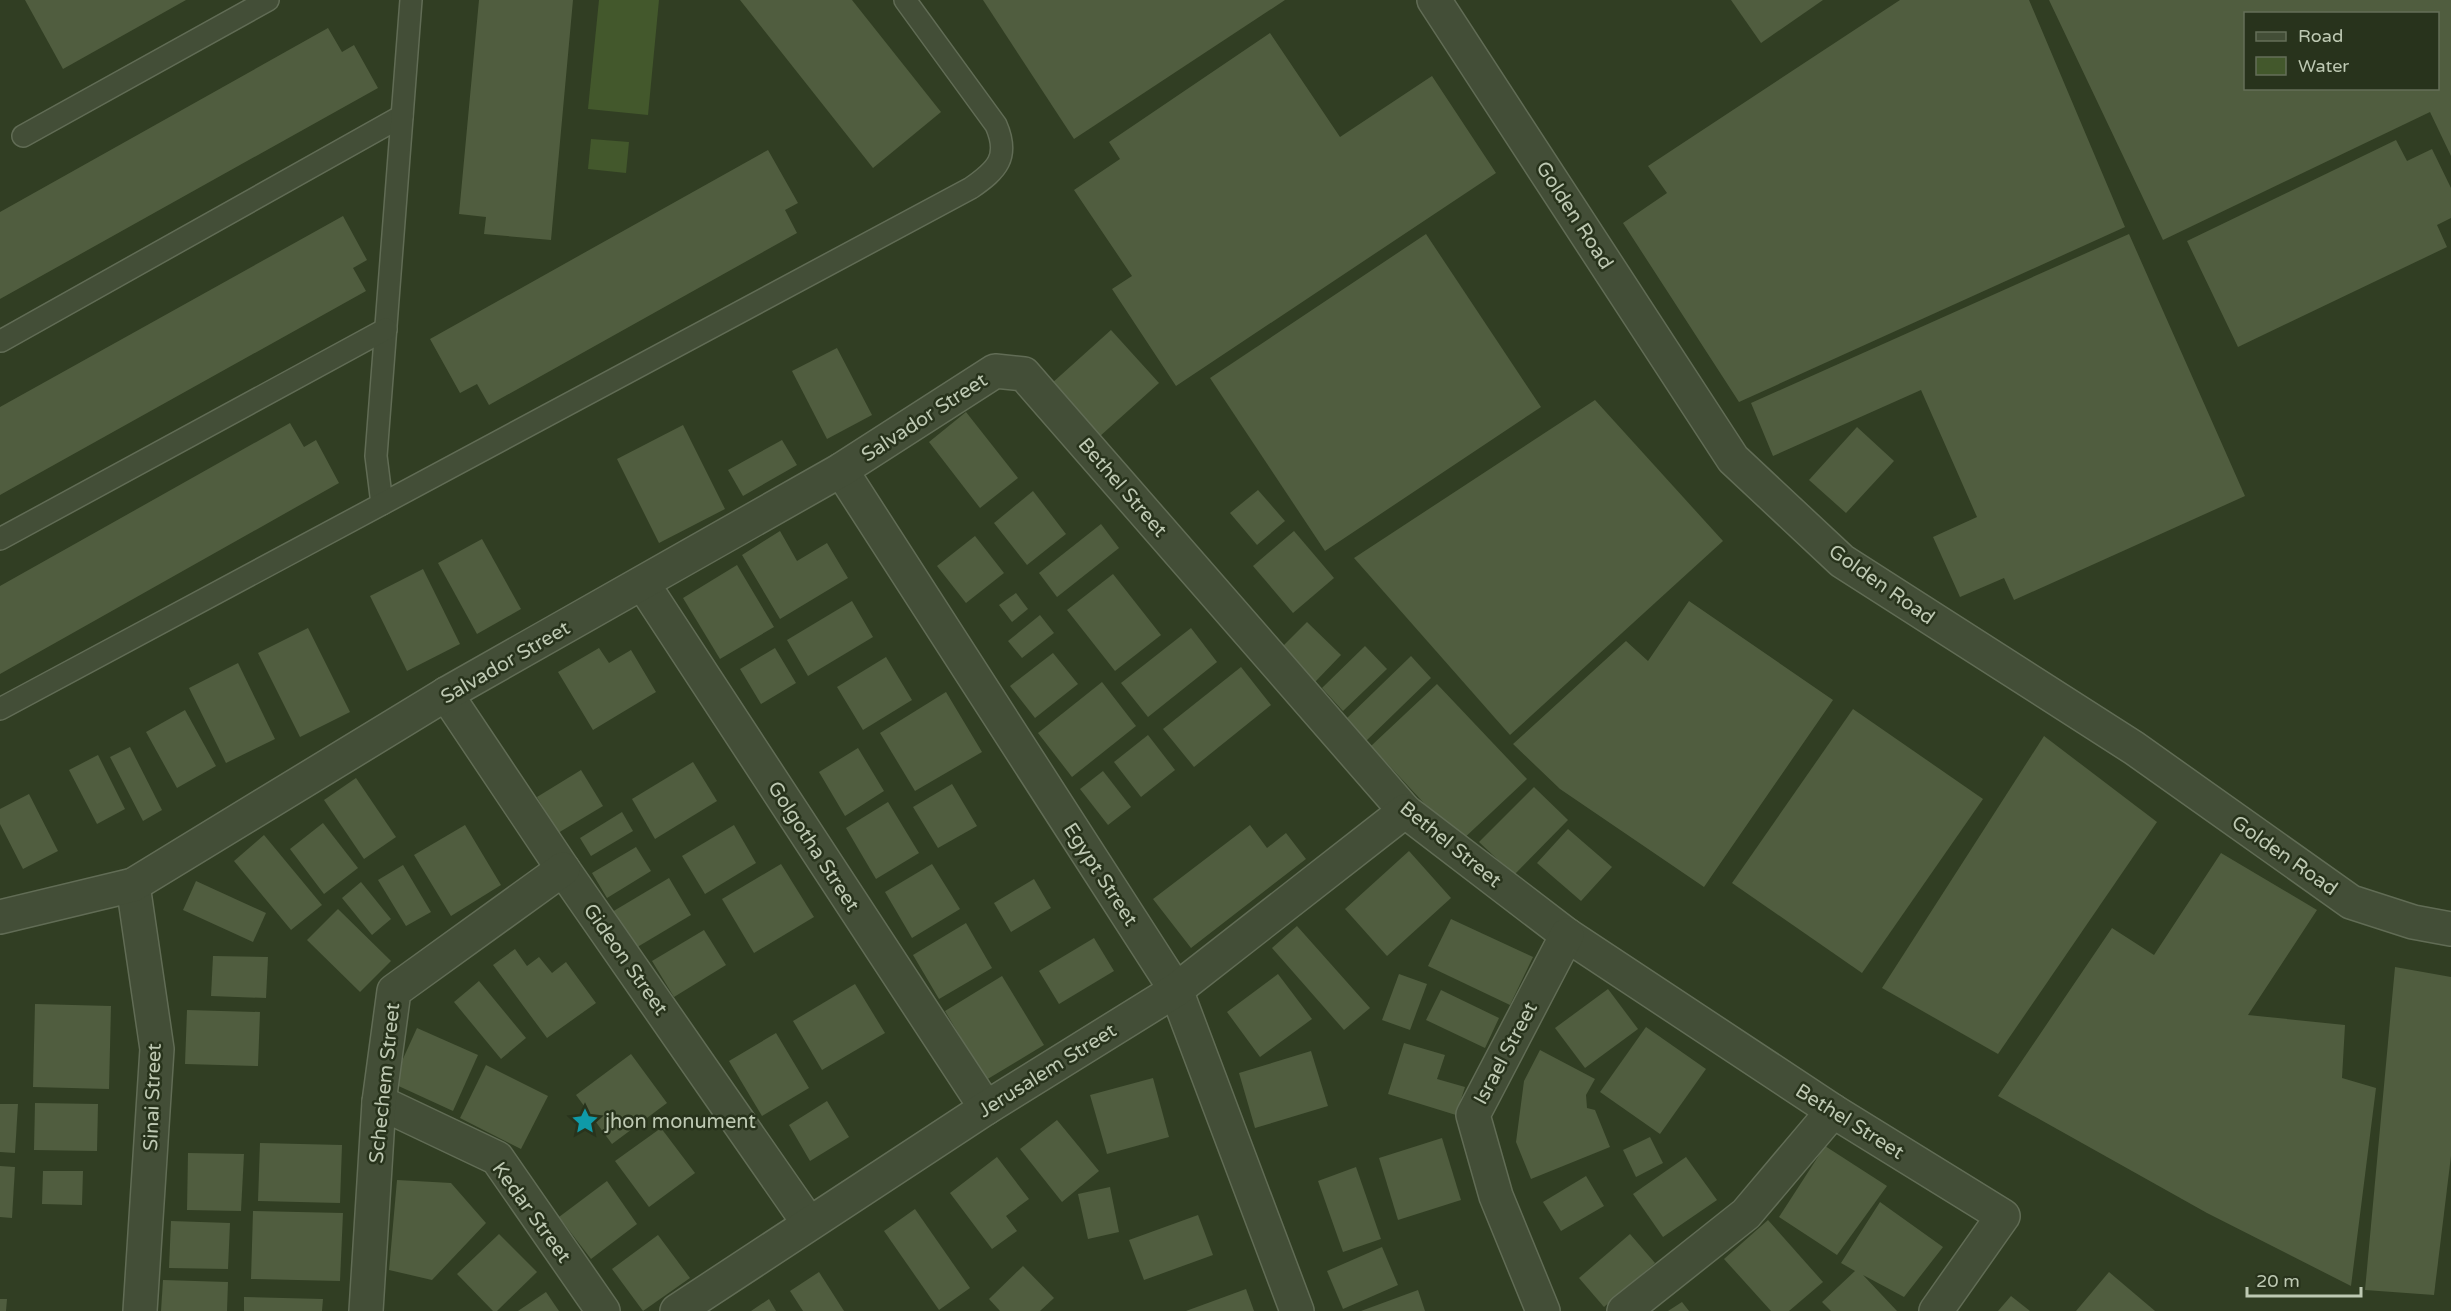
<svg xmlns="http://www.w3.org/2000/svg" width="2451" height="1311" viewBox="0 0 2451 1311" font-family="'Varela Round',sans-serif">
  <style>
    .water { fill: #43582c }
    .building { fill: #505d3f; fill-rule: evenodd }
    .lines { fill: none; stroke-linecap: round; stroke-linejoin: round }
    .service-casing { stroke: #616c55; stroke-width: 24 }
    .minor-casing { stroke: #616c55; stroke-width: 36 }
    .service { stroke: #434e37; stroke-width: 21 }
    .minor { stroke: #434e37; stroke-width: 33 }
    .labels { text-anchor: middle; stroke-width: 5; stroke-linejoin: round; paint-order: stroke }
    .street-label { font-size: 20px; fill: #bec9b3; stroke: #28331c }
    .poi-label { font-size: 20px; fill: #bec9b3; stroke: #28331c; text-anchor: start }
  </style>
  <rect width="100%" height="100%" fill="#313e23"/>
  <g class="water">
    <path d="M599 0H659L648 115 588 109Z"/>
    <path d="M591 139 629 142 626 173 588 169Z"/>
  </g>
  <g class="building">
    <path d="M25 0H186L63 69Z"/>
    <path d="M479 0H573L551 240 484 234 486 217 459 214Z"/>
    <path d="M740 0H852L941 112 873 168Z"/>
    <path d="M983 0H1285L1074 139Z"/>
    <path d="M1731 0H1823L1761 43Z"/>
    <path d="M1900 0H2029L2125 227 1739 402 1623 223 1667 193 1648 166Z"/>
    <path d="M2049 0H2451V156L2430 112 2163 240ZM2246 14H2438V88H2246Z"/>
    <path d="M328 28 342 52 354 45 378 88 0 299V212Z"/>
    <path d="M1270 33 1340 137 1432 76 1496 173 1176 386 1112 289 1132 276 1074 190 1120 159 1109 142Z"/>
    <path d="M2396 140 2407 161 2432 149 2451 188V218L2437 225 2447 247 2238 347 2187 241Z"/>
    <path d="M768 150 798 203 785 210 797 233 489 405 477 384 460 393 430 339Z"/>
    <path d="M343 216 367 260 353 268 366 291 0 495V407Z"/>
    <path d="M1426 234 1541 407 1325 551 1210 378Z"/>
    <path d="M2129 234 2245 496 2014 600 2004 578 1960 597 1933 537 1977 517 1921 390 1773 456 1751 403Z"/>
    <path d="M1111 330 1159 383 1099 437 1051 384Z"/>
    <path d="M837 348 872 415 827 439 792 371Z"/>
    <path d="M1595 400 1723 541 1510 735 1354 558Z"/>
    <path d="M966 412 1018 478 980 508 929 442Z"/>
    <path d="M290 423 304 447 316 440 339 483 0 674V586Z"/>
    <path d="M683 425 725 509 659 543 617 459Z"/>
    <path d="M1857 427 1894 461 1846 513 1809 480Z"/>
    <path d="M782 440 797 465 743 496 728 470Z"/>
    <path d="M1258 490 1285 521 1257 545 1230 513Z"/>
    <path d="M1033 491 1066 534 1027 565 994 523Z"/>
    <path d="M1101 524 1119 548 1057 597 1039 573Z"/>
    <path d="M780 531 797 561 827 543 848 578 780 619 742 555Z"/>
    <path d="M1294 531 1334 578 1293 613 1253 566Z"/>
    <path d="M975 536 1004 573 966 603 937 566Z"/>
    <path d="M482 539 521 609 477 634 438 563Z"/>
    <path d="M737 565 774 627 720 659 683 598Z"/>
    <path d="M423 569 460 644 407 671 370 596Z"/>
    <path d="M1113 574 1161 635 1115 671 1067 610Z"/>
    <path d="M1016 593 1028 609 1012 622 999 605Z"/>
    <path d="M852 601 873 637 808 676 787 640Z"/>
    <path d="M1689 601 1833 700 1704 887 1560 789 1513 744 1626 641 1648 661Z"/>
    <path d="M1040 615 1054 633 1022 658 1008 641Z"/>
    <path d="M1307 622 1341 655 1315 682 1280 649Z"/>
    <path d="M308 628 350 712 300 737 258 653Z"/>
    <path d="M1191 628 1217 662 1148 717 1121 683Z"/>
    <path d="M1365 646 1387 669 1343 711 1322 688Z"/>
    <path d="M599 648 609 663 631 650 656 692 593 730 558 672Z"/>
    <path d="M775 648 796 683 761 704 740 669Z"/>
    <path d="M1053 653 1078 684 1035 718 1010 686Z"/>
    <path d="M1411 656 1431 678 1366 741 1345 720Z"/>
    <path d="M886 657 912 700 863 730 837 687Z"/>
    <path d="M238 663 275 739 226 763 189 688Z"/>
    <path d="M1241 667 1271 705 1194 767 1163 729Z"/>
    <path d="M1102 682 1136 726 1072 777 1038 733Z"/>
    <path d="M1437 684 1527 779 1460 842 1371 746Z"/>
    <path d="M946 692 982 752 915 791 880 733Z"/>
    <path d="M1853 709 1983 799 1862 973 1732 883Z"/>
    <path d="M185 710 216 766 177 788 146 732Z"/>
    <path d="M1148 735 1175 770 1141 797 1114 762Z"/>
    <path d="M2044 736 2157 822 1998 1054 1882 988Z"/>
    <path d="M130 747 162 810 143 821 110 757Z"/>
    <path d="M858 748 884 791 845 816 819 772Z"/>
    <path d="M98 755 125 809 97 824 69 770Z"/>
    <path d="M693 762 717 801 655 839 632 799Z"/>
    <path d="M581 770 603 806 558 833 537 797Z"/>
    <path d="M1103 771 1131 807 1108 825 1080 789Z"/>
    <path d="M356 778 396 837 364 859 324 800Z"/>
    <path d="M952 784 977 826 938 848 913 807Z"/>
    <path d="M1534 787 1568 820 1514 875 1479 842Z"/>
    <path d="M29 794 58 851 23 869 0 824V809Z"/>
    <path d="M888 802 919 853 876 879 846 828Z"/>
    <path d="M622 812 633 831 591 856 580 838Z"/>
    <path d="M323 823 358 868 324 894 290 849Z"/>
    <path d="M465 825 501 885 451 916 414 855Z"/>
    <path d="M734 825 756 863 705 894 682 856Z"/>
    <path d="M1250 825 1267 848 1286 833 1306 859 1191 948 1153 899Z"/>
    <path d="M1568 829 1612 867 1581 901 1537 863Z"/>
    <path d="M264 835 322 905 291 930 234 861Z"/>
    <path d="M636 847 651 871 607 898 592 873Z"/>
    <path d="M1409 851 1451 898 1387 956 1345 909Z"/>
    <path d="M2221 853 2317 910 2248 1015 2345 1025 2342 1078 2376 1088 2351 1286 2207 1213 1998 1096 2112 928 2154 955Z"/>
    <path d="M781 864 814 917 754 953 722 899Z"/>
    <path d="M932 864 960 909 912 938 885 892Z"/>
    <path d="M403 865 431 912 406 926 378 880Z"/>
    <path d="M669 878 691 915 634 949 612 912Z"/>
    <path d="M1034 879 1051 908 1011 932 994 903Z"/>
    <path d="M196 881 266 913 253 942 183 910Z"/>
    <path d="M361 882 391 919 372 935 342 898Z"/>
    <path d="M338 909 391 961 360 992 307 940Z"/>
    <path d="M1451 919 1533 957 1510 1005 1428 966Z"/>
    <path d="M966 923 992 968 939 999 913 955Z"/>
    <path d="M1297 926 1370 1008 1344 1030 1272 948Z"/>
    <path d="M704 930 726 965 674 997 652 961Z"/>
    <path d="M1094 938 1114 971 1059 1004 1039 971Z"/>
    <path d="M515 949 527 966 539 957 552 973 566 962 596 1003 547 1038 493 965Z"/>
    <path d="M213 956 268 957 266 998 211 996Z"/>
    <path d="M2395 967 2451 977V1156L2434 1295 2365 1290Z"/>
    <path d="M1278 974 1312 1019 1260 1057 1227 1012Z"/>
    <path d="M1399 974 1427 984 1410 1030 1382 1020Z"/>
    <path d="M1002 976 1044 1045 986 1080 945 1011Z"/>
    <path d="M479 981 526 1038 501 1059 454 1002Z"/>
    <path d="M855 984 885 1033 822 1070 793 1021Z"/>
    <path d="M1608 989 1638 1029 1585 1068 1555 1028Z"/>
    <path d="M1441 990 1499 1018 1485 1048 1426 1020Z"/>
    <path d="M35 1004 111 1006 109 1089 33 1087Z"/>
    <path d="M187 1010 260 1012 258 1066 185 1064Z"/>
    <path d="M1646 1027 1706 1069 1660 1134 1600 1092Z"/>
    <path d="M417 1028 478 1055 453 1111 392 1083Z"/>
    <path d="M776 1033 809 1088 762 1116 729 1061Z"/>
    <path d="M1404 1043 1445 1055 1437 1079 1465 1087 1456 1115 1388 1094Z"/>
    <path d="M1540 1050 1595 1079 1586 1095 1587 1108 1595 1110 1610 1147 1531 1179 1516 1142 1524 1081Z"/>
    <path d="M1311 1051 1328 1106 1255 1128 1239 1073Z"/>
    <path d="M631 1054 667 1103 612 1144 576 1095Z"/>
    <path d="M486 1065 548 1096 521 1149 460 1118Z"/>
    <path d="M1153 1078 1169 1137 1107 1154 1090 1095Z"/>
    <path d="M827 1101 849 1137 810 1161 789 1125Z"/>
    <path d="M35 1103 98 1104 97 1151 34 1150Z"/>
    <path d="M0 1104H18L15 1153 0 1152Z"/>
    <path d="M1057 1120 1099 1171 1062 1202 1020 1149Z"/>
    <path d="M661 1128 695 1173 649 1207 615 1161Z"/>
    <path d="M1650 1137 1663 1163 1636 1177 1623 1150Z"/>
    <path d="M1442 1138 1461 1200 1398 1220 1379 1158Z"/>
    <path d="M260 1143 342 1145 340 1203 258 1201Z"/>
    <path d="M1825 1146 1887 1186 1837 1255 1779 1217Z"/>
    <path d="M188 1153 244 1154 241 1211 187 1210Z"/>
    <path d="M997 1157 1029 1199 1006 1216 1017 1231 992 1249 950 1193Z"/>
    <path d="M1686 1157 1717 1200 1663 1237 1633 1194Z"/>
    <path d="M0 1166 15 1167 12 1218 0 1217Z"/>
    <path d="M1356 1167 1381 1239 1343 1252 1318 1181Z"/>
    <path d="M43 1171H83L82 1205 42 1204Z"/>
    <path d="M1586 1176 1604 1206 1561 1231 1543 1202Z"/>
    <path d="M397 1180 451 1183 486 1223 432 1280 389 1270Z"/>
    <path d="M607 1181 637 1224 591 1259 559 1217Z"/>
    <path d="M1110 1187 1119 1232 1088 1239 1078 1194Z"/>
    <path d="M1880 1202 1943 1247 1904 1297 1863 1275 1897 1311H1831L1822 1302 1855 1271 1841 1263Z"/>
    <path d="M915 1209 970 1288 939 1310 884 1231Z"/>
    <path d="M253 1211 343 1213 340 1281 251 1279Z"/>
    <path d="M1198 1215 1213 1255 1144 1280 1129 1240Z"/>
    <path d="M1768 1220 1823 1282 1789 1311H1771L1724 1259Z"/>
    <path d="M171 1221 230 1223 228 1269 169 1268Z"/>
    <path d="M499 1234 537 1272 497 1311H493L457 1274Z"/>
    <path d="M1630 1234 1655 1263 1604 1307 1579 1278Z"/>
    <path d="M658 1235 690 1278 643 1311 612 1269Z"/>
    <path d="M1382 1247 1398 1285 1343 1309 1327 1271Z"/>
    <path d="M1023 1266 1054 1298 1040 1311H1000L989 1299Z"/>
    <path d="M819 1272 844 1311H803L790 1291Z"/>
    <path d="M2109 1272 2155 1311H2076Z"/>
    <path d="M163 1280 228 1282 227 1311H161Z"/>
    <path d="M1246 1289 1254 1311H1186Z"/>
    <path d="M1418 1290 1425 1311H1361Z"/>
    <path d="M546 1292 559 1311H518Z"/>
    <path d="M2011 1296 2030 1311H1998Z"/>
    <path d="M244 1297 323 1299 322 1311H244Z"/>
    <path d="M0 1299H7L6 1311H0Z"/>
    <path d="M769 1299 776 1311H751Z"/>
    <path d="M1682 1302 1689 1311H1668Z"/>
  </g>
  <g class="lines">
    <defs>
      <g id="service">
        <path d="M23 136 268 0"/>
        <path d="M1 341 402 116"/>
        <path d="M382 504 376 456 411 0"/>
        <path d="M0 539 386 329"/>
        <path d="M0 709 971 188C997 170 1010 157 996 125L905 0"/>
      </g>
      <g id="minor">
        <path d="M1434 0 1733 459 1842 561 2134 748 2351 902 2413 922 2451 929"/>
        <path d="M841 470 1176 990 1297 1311"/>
        <path d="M643 584 986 1108"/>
        <path d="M446 694 563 869 808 1222"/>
        <path d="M133 885 157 1049 140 1311"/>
        <path d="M0 917 133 885 446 694 841 470 995 371 1024 374 1405 811 1567 935 1833 1111 2003 1216 1936 1311"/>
        <path d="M379 1102 497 1158 603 1311"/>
        <path d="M366 1311 379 1102 394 991 563 869"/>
        <path d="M677 1311 986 1108 1176 990 1405 811"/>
        <path d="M1543 1311 1496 1196 1473 1115 1567 935"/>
        <path d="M1624 1311 1746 1214 1833 1111"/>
      </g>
    </defs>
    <use href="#service" class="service-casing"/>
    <use href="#minor" class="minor-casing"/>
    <use href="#service" class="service"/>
    <use href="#minor" class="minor"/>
  </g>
  <defs>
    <symbol id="sight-bare" viewBox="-9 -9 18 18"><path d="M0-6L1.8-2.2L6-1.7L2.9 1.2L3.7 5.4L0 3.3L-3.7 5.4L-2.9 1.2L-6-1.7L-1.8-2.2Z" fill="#0f9aa8" stroke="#28331c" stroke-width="2.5" paint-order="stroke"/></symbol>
  </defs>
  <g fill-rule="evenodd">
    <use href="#sight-bare" x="566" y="1102" width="38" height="38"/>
  </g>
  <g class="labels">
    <g class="street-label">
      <text transform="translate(1575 215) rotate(57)" y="7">Golden Road</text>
      <text transform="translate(924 417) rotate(-33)" y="7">Salvador Street</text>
      <text transform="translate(1123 487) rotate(49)" y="7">Bethel Street</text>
      <text transform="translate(1882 584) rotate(35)" y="7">Golden Road</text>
      <text transform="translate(505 662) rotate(-30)" y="7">Salvador Street</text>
      <text transform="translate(1451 844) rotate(39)" y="7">Bethel Street</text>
      <text transform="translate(814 846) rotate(57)" y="7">Golgotha Street</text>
      <text transform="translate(2285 855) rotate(35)" y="7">Golden Road</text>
      <text transform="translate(1101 874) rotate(57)" y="7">Egypt Street</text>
      <text transform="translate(626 959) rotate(55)" y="7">Gideon Street</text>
      <text transform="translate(1505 1053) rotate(-62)" y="7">Israel Street</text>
      <text transform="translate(1047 1070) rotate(-32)" y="7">Jerusalem Street</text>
      <text transform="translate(384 1083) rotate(-84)" y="7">Schechem Street</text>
      <text transform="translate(152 1097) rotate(-88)" y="7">Sinai Street</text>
      <text transform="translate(1850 1121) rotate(32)" y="7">Bethel Street</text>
      <text transform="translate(532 1212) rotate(54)" y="7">Kedar Street</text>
    </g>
    <g class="poi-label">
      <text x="605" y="1128">jhon monument</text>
    </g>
  </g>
  <rect x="2244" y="12" width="195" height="78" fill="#28331c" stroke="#646f58" stroke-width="1.5"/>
  <rect x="2256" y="32" width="30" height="9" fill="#434e37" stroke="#646f58" stroke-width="1.5"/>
  <text x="2298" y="42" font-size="18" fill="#bec9b3">Road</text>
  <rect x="2256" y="57" width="30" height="18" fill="#43582c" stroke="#646f58" stroke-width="1.5"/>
  <text x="2298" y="72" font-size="18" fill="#bec9b3">Water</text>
  <path d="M2247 1287v9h114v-9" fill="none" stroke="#bec9b3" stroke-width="3"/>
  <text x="2256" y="1287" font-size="18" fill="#bec9b3" stroke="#28331c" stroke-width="4.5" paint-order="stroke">20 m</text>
</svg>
